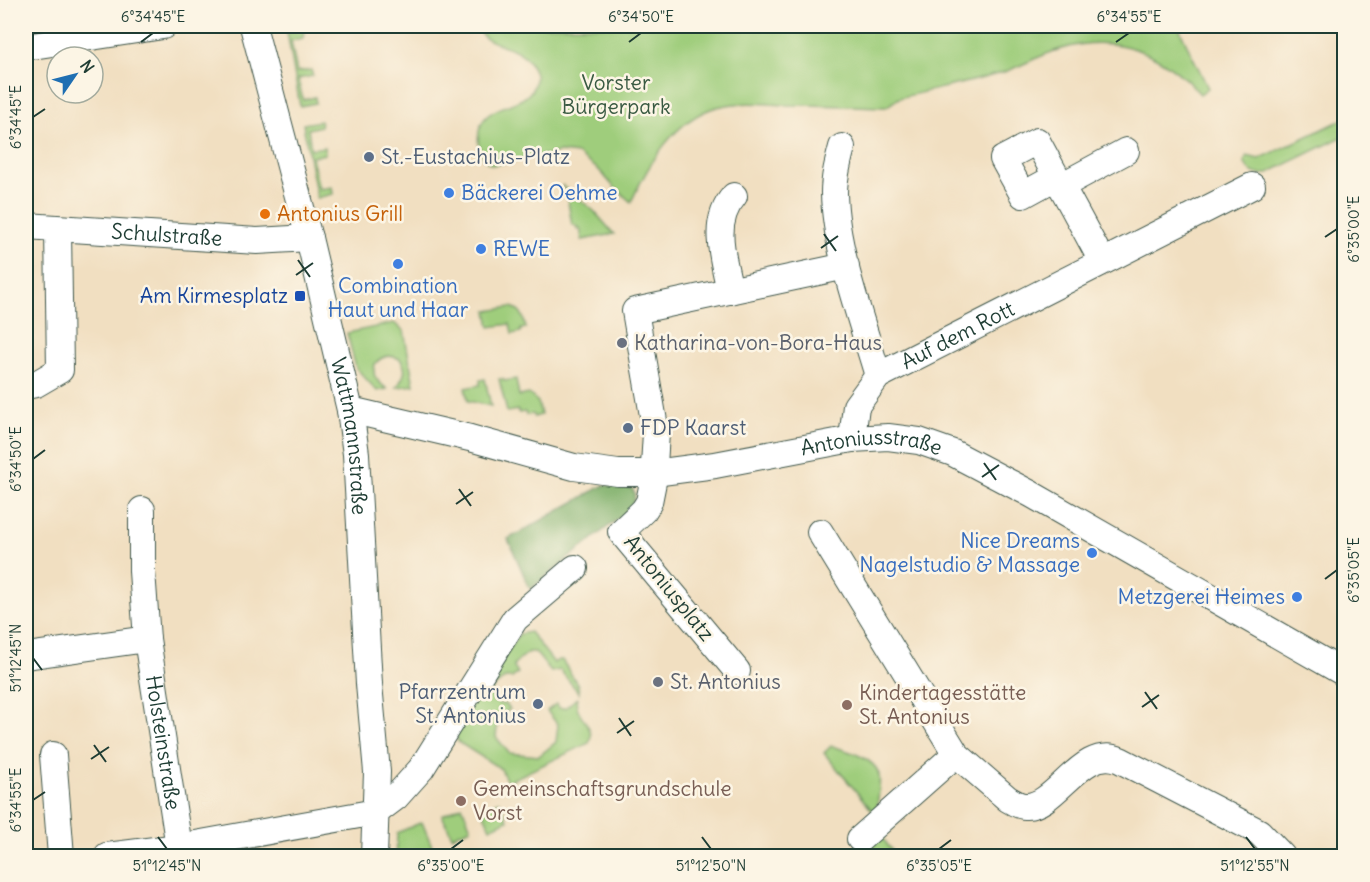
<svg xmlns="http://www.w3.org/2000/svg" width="1370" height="882" viewBox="0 0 1370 882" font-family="Delius,sans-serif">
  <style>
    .green { fill: #9fcd7b; stroke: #5f8558; stroke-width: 1.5 }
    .forest { fill: #7fb06b; stroke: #4f7650; stroke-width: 1.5 }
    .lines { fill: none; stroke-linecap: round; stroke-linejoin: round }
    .minor-casing { stroke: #3e5549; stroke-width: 28 }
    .minor { stroke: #fff; stroke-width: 26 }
    .ticks { fill: none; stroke: #1f3d34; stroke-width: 2 }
    .service-dot { fill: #5c6f8a; stroke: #fcf5e5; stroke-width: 2 }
    .shop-dot { fill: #3f7fe0; stroke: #fcf5e5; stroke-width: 2 }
    .food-dot { fill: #e8710a; stroke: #fcf5e5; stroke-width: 2 }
    .transit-dot { fill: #1a4fb4; stroke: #fcf5e5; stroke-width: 2 }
    .worship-dot { fill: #6b7280; stroke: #fcf5e5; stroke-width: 2 }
    .education-dot { fill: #8d6e63; stroke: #fcf5e5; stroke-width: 2 }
    .labels { text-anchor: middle; stroke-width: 5; stroke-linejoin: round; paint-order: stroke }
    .park-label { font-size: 21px; fill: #395a42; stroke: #fcf5e5 }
    .service-label { font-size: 21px; fill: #4e5e75; stroke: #fcf5e5; text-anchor: start }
    .shop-label { font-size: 21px; fill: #366cbe; stroke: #fcf5e5; text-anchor: start }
    .food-label { font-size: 21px; fill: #c56008; stroke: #fcf5e5; text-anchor: start }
    .street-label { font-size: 21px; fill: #1f3d34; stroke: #fcf5e5 }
    .transit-label { font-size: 21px; fill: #164399; stroke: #fcf5e5; text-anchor: end }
    .worship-label { font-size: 21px; fill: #5b616d; stroke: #fcf5e5; text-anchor: start }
    .education-label { font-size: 21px; fill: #785e54; stroke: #fcf5e5; text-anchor: start }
    .neatline { fill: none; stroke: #1f3d34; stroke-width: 2 }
    .ticks-label { font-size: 15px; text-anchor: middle; fill: #1f3d34 }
  </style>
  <rect width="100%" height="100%" fill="#fcf5e5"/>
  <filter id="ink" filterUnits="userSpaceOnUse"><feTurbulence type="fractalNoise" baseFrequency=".0167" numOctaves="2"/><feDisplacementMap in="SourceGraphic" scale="12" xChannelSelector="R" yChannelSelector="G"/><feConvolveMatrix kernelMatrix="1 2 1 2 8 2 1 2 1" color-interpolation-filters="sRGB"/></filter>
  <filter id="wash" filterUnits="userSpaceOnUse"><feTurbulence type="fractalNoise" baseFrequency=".008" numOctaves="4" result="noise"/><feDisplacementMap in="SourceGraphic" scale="24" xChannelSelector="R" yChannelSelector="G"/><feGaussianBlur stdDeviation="1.35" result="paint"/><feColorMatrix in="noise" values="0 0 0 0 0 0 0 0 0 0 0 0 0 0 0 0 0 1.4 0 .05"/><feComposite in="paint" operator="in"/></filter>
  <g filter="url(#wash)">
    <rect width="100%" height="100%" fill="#f1dfc1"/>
    <g class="green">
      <path d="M491 26H1178L1208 88 1200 94C1163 52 1116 33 1061 49 1043 54 1027 63 1010 70 976 82 934 89 899 98L886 107C852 106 819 105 785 105 763 104 739 101 717 107 674 119 648 165 631 202L614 187 599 170 577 154 561 152 492 165C484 161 481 156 479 148 471 94 531 116 535 80 536 76 534 70 532 67 520 40 483 49 479 28Z"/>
      <path d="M302 29 304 30 303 38 291 41 297 72 311 70 313 76 298 79 303 100 315 97 316 103 300 106 287 32Z"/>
      <path d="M1344 119V136L1266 174C1254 176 1249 171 1244 162L1247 156 1259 159Z"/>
      <path d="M320 121 321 126 308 129 311 149 324 147 325 154 312 157 319 189 332 187 333 194 317 198 303 124Z"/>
      <path d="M562 185 593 210 614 234 582 240 580 228 577 229 576 225H572L567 196Z"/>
      <path d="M511 307C523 310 523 317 526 328L521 329V332L512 334 510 324 490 327 487 311Z"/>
      <path d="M394 323 404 331 414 385 397 387C403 377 409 371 400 359 390 354 382 355 375 364 371 378 379 382 387 389L377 391 356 368 347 333Z"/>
      <path d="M485 379 491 406 468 401 465 388 480 385V380Z"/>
      <path d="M499 379H503L504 381 516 379 519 396 529 394 538 402 541 415 534 417 533 414 526 415 525 412 519 413 518 410 507 412Z"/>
      <path d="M530 632 554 663 558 660H562L578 685 579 693 560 670 551 672 535 652H529L514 664V668L518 673 512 678H505L492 689 491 694 499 704H506L510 709 498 718 496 737 509 753 539 756 556 742 558 725 547 711 556 704 559 708H565L578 697C570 714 598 725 589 743L507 782 501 769 458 742 455 730 519 634Z"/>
      <path d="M831 746C845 750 876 758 879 775 881 787 877 803 876 815L824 753Z"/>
      <path d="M499 801 508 820 490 828 482 809Z"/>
      <path d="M462 806 471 828 452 836 442 815Z"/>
      <path d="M422 822 436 856H396L397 833Z"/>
      <path d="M878 832 896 856H843Z"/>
    </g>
    <path class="forest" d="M604 485 632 488C637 496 634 501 630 509L530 589 508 539Z"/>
  </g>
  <g filter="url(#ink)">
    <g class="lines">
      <defs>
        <g id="minor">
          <path id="s1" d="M253 26 309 238 350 410 356 454 369 684 377 772 374 856"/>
          <path d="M26 47 163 26"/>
          <path d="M842 147C838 162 834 177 834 193 835 249 862 321 878 376"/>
          <path d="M1056 177 1023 195 1003 159 1037 141 1102 261"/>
          <path d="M1061 186 1126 151"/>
          <path id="s2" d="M26 226 257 241 309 238"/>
          <path d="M730 291C724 260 710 223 734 196"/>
          <path d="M26 386 36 384 60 370 58 229"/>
          <path id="s3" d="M350 410 470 438 574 467 618 473H654L715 465 852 439 888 437 919 441 953 453 1031 494 1344 673"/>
          <path id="s4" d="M852 439 856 406 878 376 1252 186"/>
          <path id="s5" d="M142 510V571L147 639 179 847"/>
          <path d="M820 532 956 754"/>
          <path d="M26 656 147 639"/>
          <path d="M737 671 621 532 644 510 649 502 653 482 656 433 635 311 846 266"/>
          <path d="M53 755 61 856"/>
          <path d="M860 839 956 754 1008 799C1013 802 1019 806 1025 806 1056 808 1082 743 1120 760L1259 832 1282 856"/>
          <path d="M107 856 179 847 376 812 396 797 421 769 515 619 575 568"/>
        </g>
      </defs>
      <use href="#minor" class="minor-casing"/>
      <use href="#minor" class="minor"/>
    </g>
  </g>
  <path class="ticks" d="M141 42 153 33M629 42 641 33M1116 42 1129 33M33 117 45 109M824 234 836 251M1325 237 1337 229M821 248 838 236M298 260 310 277M296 275 313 263M33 459 45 450M984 463 996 480M982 477 999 465M459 489 471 506M456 504 473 492M1325 579 1337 570M33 658 42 670M1145 692 1157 709M1142 707 1159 695M619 718 631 736M617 733 634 721M94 745 106 762M91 759 109 747M33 800 45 792M158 837 167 849M702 837 711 849M1246 837 1255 849M451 849 463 840M939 849 951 840"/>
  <g class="service-dot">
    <circle cx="369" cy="157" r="6"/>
    <circle cx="628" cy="428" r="6"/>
    <circle cx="538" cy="704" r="6"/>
  </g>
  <g class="shop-dot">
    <circle cx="449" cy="193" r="6"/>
    <circle cx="481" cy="249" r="6"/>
    <circle cx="398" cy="264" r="6"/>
    <circle cx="1092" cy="553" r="6"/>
    <circle cx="1297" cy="597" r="6"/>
  </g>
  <circle class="food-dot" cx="265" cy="214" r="6"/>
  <rect class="transit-dot" x="294" y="290" width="12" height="12" rx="3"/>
  <g class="worship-dot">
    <circle cx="622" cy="343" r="6"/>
    <circle cx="658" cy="682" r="6"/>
  </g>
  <g class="education-dot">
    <circle cx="847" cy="705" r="6"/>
    <circle cx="461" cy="801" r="6"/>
  </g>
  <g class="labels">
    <g class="park-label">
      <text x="616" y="90">Vorster<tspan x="616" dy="24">Bürgerpark</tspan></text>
    </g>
    <g class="service-label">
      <text x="381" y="164">St.-Eustachius-Platz</text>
      <text x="640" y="435">FDP Kaarst</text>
      <text x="526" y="699" text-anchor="end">Pfarrzentrum<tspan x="526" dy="24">St. Antonius</tspan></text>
    </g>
    <g class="shop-label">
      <text x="461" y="200">Bäckerei Oehme</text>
      <text x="493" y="256">REWE</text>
      <text x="398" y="293" text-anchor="middle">Combination<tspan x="398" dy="24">Haut und Haar</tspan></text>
      <text x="1080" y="548" text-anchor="end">Nice Dreams<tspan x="1080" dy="24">Nagelstudio &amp; Massage</tspan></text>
      <text x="1285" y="604" text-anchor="end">Metzgerei Heimes</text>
    </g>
    <g class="food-label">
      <text x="277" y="221">Antonius Grill</text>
    </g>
    <g class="street-label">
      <text dy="7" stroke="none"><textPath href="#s2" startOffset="141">Schulstraße</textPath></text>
      <text dy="7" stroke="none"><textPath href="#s4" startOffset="160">Auf dem Rott</textPath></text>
      <text dy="7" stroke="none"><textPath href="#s1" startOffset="422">Wattmannstraße</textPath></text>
      <text dy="7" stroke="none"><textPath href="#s3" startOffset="532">Antoniusstraße</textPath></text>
      <text transform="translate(669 588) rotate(51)" y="7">Antoniusplatz</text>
      <text dy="7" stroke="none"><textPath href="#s5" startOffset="234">Holsteinstraße</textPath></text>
    </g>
    <g class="transit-label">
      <text x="288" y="303">Am Kirmesplatz</text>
    </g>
    <g class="worship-label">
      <text x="634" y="350">Katharina-von-Bora-Haus</text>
      <text x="670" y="689">St. Antonius</text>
    </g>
    <g class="education-label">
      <text x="859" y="700">Kindertagesstätte<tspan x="859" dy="24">St. Antonius</tspan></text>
      <text x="473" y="796">Gemeinschaftsgrundschule<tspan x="473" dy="24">Vorst</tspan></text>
    </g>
  </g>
  <rect width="1370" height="882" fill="none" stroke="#fcf5e5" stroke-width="66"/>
  <g transform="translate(75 75) rotate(55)"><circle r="28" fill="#fcf5e5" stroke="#a4ab9e" stroke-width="1.5"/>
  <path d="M0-4.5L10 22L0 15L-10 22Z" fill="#1f6fb2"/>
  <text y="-9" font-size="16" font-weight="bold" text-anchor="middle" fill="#1f3d34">N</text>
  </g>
  <rect x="33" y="33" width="1304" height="816" class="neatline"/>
  <g class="ticks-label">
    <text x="153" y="22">6°34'45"E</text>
    <text x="641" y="22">6°34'50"E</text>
    <text x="1129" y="22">6°34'55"E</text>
    <text transform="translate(16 117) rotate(-90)" y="5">6°34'45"E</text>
    <text transform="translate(1354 229) rotate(-90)" y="5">6°35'00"E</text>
    <text transform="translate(16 459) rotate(-90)" y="5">6°34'50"E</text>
    <text transform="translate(1354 570) rotate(-90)" y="5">6°35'05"E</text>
    <text transform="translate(16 658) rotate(-90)" y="5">51°12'45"N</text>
    <text transform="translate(16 800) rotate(-90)" y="5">6°34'55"E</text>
    <text x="167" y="871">51°12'45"N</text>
    <text x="451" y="871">6°35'00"E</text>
    <text x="711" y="871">51°12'50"N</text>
    <text x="939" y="871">6°35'05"E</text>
    <text x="1255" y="871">51°12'55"N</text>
  </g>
</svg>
